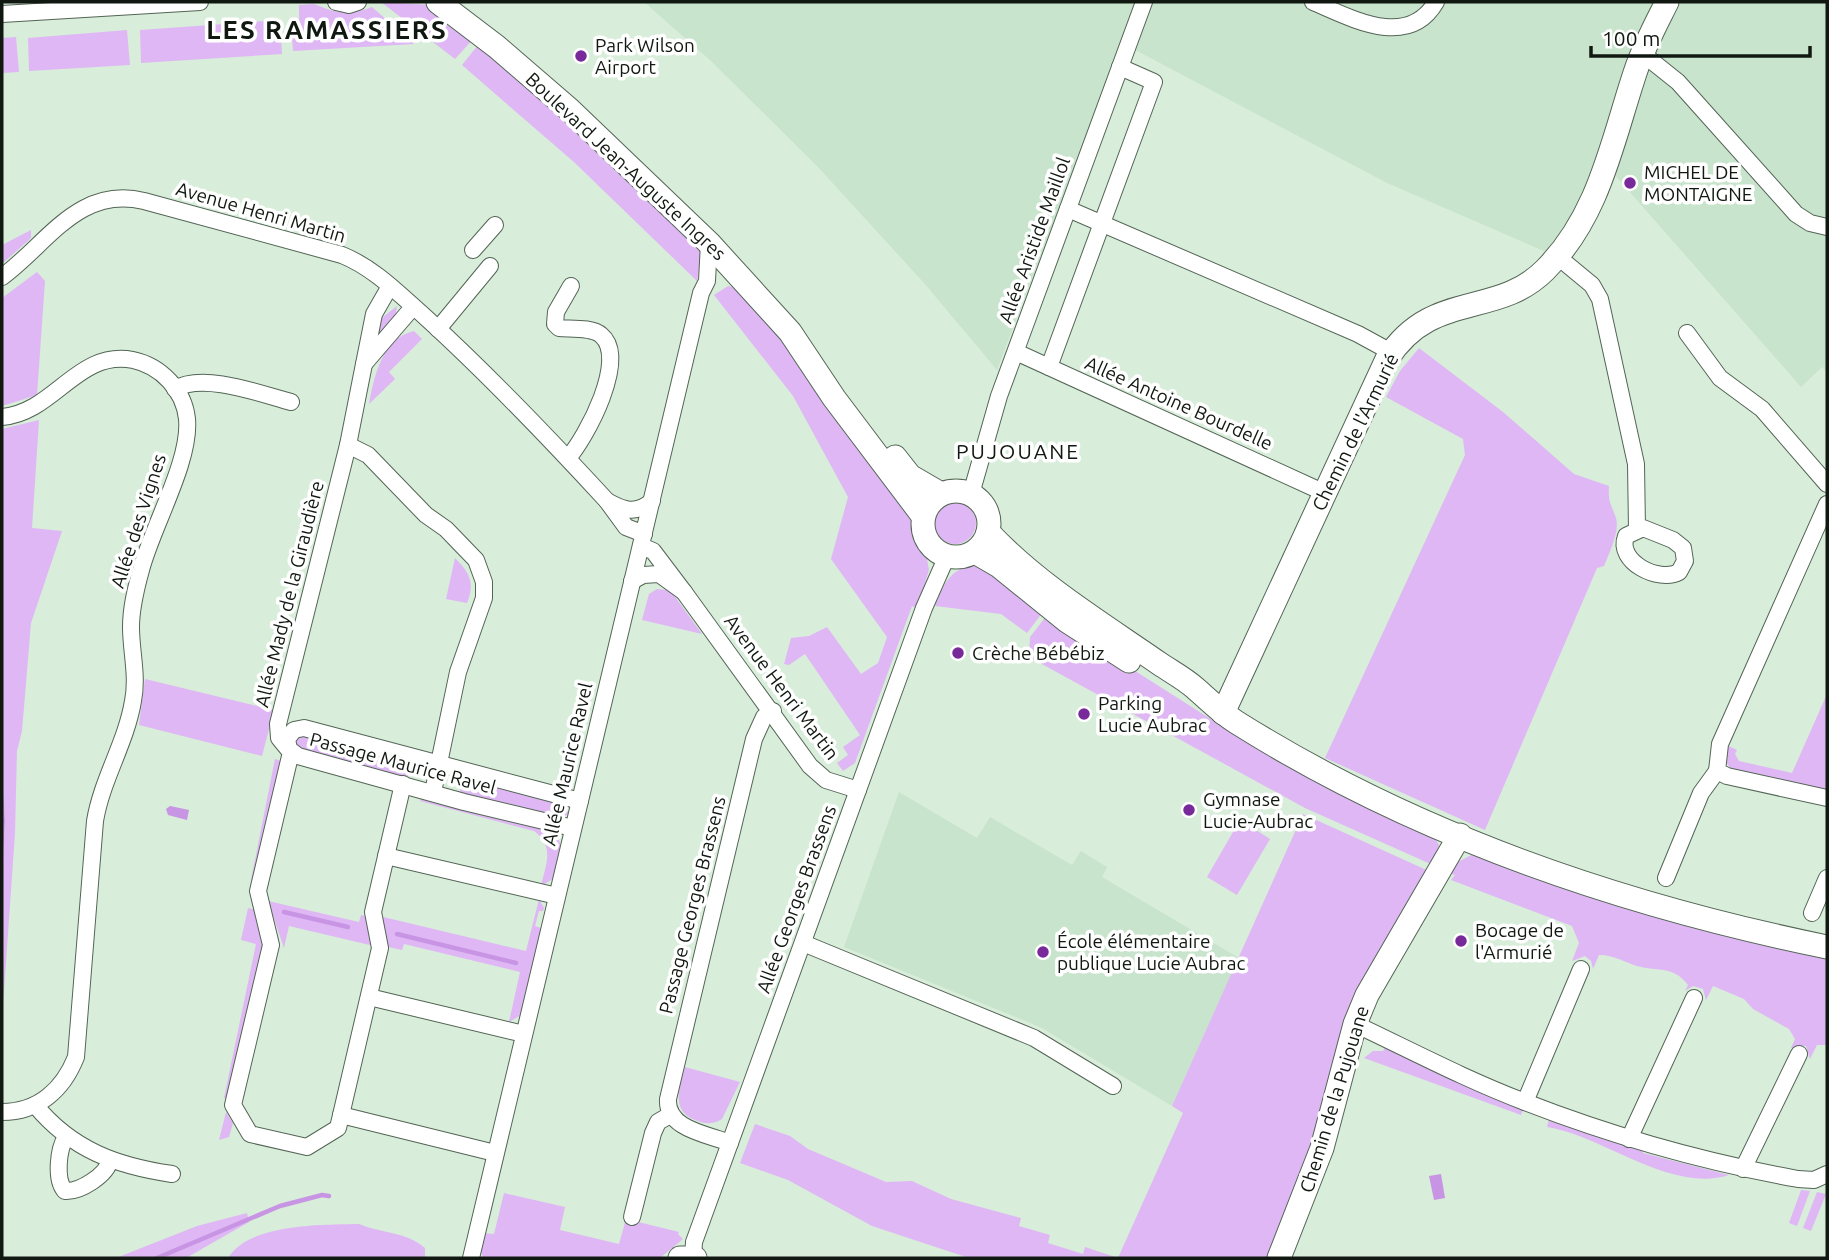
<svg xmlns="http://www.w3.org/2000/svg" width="1829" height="1260" viewBox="0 0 1829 1260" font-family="Ubuntu,sans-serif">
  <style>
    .built { fill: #c9e4cc }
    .green { fill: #dfb7f5 }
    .water { fill: #c894e4 }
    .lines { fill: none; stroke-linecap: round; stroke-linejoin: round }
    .stream { stroke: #c894e4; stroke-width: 4.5 }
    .street-casing { stroke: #536555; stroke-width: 18 }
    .secondary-casing { stroke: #536555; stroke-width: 25 }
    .street { stroke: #fff; stroke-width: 16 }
    .secondary { stroke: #fff; stroke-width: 23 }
    .poi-dot { fill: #78299a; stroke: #fff; stroke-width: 2.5 }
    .labels { text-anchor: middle; stroke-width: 7; stroke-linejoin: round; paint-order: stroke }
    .poi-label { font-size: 19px; fill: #101811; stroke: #fff; text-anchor: start }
    .street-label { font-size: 19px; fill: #101811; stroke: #fff }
    .neighbourhood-label { font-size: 21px; letter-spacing: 2px; fill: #101811; stroke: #fff }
    .district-label { font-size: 26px; font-weight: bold; letter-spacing: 2px; fill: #101811; stroke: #fff }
  </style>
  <rect width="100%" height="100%" fill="#d8edda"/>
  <g class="built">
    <path d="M644 2H1827V372L1822 367 1801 387 1599 157 1577 207 1546 252 1387 183 1122 43 997 370 924 283 817 166 711 61Z"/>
    <path d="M899 792 977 838 990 817 1072 865 1081 851 1107 867 1102 877 1239 958 1172 1106 1040 1027 844 947Z"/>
  </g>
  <g class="green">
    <path d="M381 2 431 5 474 38 455 59Z"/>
    <path d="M314 4C336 13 349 16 372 7L414 44 293 51 291 22 299 21V5Z"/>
    <path d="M280 20 282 54 141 63 140 30Z"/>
    <path d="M127 30 130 65 29 71 28 38Z"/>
    <path d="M16 37 19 72 2 73V38Z"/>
    <path d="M478 45 513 76 518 72 703 252 697 281 575 163 462 65Z"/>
    <path d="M31 230V238L2 264V245Z"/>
    <path d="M37 272 45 281 37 395 2 406V298Z"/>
    <path d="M728 286 742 289 753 296 911 515 917 542 927 559 929 570 917 609 912 606 855 763 843 771 837 763 848 755 843 747 860 735 805 654 789 665 784 664 791 638 809 636 827 627 861 674 878 663 887 637 831 559 848 497 793 396 714 295Z"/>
    <path d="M397 306 395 319 373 345 378 321Z"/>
    <path d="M414 331 422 339 389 372 395 379 369 404C374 377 382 338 414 331Z"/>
    <path d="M1419 348 1503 412 1574 474 1609 486C1608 504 1611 503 1616 518 1620 532 1609 553 1604 566L1597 568 1485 830 1325 758 1465 455 1463 439 1386 397 1400 371Z"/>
    <path d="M39 420 32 528 62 531 31 623 22 731 17 751 15 833 2 1020V874L5 821 2 771V429Z"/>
    <circle cx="955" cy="523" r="21"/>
    <path d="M455 558C470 573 475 583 467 603L446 599Z"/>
    <path d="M973 565 985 566 1043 612 1027 633 1001 614 935 606C944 584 949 570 973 565Z"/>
    <path d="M657 589 668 590 673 594 702 634 642 620 649 594Z"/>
    <path d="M1047 615 1217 723 1349 794 1433 835 1439 845 1435 866 1305 808 1029 657 1030 637Z"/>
    <path d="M145 679 274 710 262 756 139 725Z"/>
    <path d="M1827 694V792L1730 768 1726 762V745L1737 750 1735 754 1739 761 1792 773Z"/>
    <path d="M297 734 413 764 414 770 405 779 295 748Z"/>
    <path d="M275 759 281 761 254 881 251 880Z"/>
    <path d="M467 778 561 802 569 814 559 818 461 795 459 783Z"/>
    <path d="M422 794 555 831 562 848 556 877 541 886C546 864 555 846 534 831L420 801Z"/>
    <path d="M1303 814 1431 872 1330 1099 1272 1258H969L872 1226 788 1180 740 1163 755 1124 790 1136 808 1149 886 1182 912 1181 951 1199 1021 1218 1019 1226 1050 1235 1048 1243 1083 1254 1085 1247 1118 1258 1183 1113 1172 1106Z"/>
    <path d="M1240 820 1270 839 1237 895 1207 877Z"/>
    <path d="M1475 853 1827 955V1045H1817L1810 1059 1806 1046 1791 1048 1795 1039 1789 1029 1753 1009 1744 999 1713 986 1706 1000 1703 989 1693 986 1685 991 1688 985C1673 965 1658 972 1637 966 1624 962 1614 955 1599 955L1593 969 1591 961 1585 956 1572 961 1579 943 1572 926 1451 880 1455 875 1449 873 1458 862Z"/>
    <path d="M539 899 544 908 543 911H539L535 926 544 929 523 1014 509 1022 520 972 404 944 402 950 388 947 379 916 526 951Z"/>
    <path d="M268 901 359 922 361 915 365 916 374 946 289 926 284 948Z"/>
    <path d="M248 908 256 910 266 943 229 1099 224 1098 256 944 241 940Z"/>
    <path d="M1385 1047 1523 1109 1521 1115 1364 1058 1373 1051H1383Z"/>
    <path d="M685 1067 740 1082 722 1119C712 1125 705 1124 695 1120 670 1110 680 1087 685 1067Z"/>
    <path d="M226 1112 233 1123 229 1137 219 1140Z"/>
    <path d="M1549 1119 1643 1149V1153L1729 1175C1671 1194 1602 1135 1547 1127Z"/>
    <path d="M1801 1190 1810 1191 1797 1226 1789 1223Z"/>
    <path d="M1817 1192 1826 1194 1811 1231 1803 1228Z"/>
    <path d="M504 1193 565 1207 560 1230 619 1244 626 1219 679 1232 678 1234 683 1239 660 1258H483L480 1248 483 1233 494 1234Z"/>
    <path d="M247 1213 249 1222 186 1258H116L197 1226Z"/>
    <path d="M359 1224C383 1234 405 1231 425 1248V1258H228C250 1223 321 1225 359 1224Z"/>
  </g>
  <g class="water">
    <path d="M2 771 5 821 2 874Z"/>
    <path d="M170 806 189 810 187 820 168 815 166 809Z"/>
    <path d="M1441 1174 1445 1198 1434 1200 1429 1176Z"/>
  </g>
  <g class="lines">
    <g class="stream">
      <path d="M284 912 348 927"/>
      <path d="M397 934 516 963"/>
      <path d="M157 1258 280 1206 322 1195 329 1196"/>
    </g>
    <defs>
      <g id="street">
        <path d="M336 2 349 5 358 2"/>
        <path d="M1313 2C1351 18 1408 50 1436 2"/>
        <path d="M2 14 200 2"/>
        <path d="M1643 54 1678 82 1796 214 1810 223 1827 227"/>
        <path d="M1068 209 1358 334 1391 352"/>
        <path d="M473 250 495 225"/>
        <path d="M1557 256 1592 285 1600 299 1636 464 1637 529"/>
        <path d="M2 277C47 244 79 185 144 201L342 255C374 268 398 293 423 315 488 374 548 437 607 501"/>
        <path d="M390 286 374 314 364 364 413 307"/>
        <path d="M438 329 490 266"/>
        <path d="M1687 333 1720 378 1762 409 1827 484"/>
        <path d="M1016 352 1325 493"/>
        <path d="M364 364 348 445 368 455 426 515 446 529 476 560 484 582V598L458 672 433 792"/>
        <path d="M1049 367 1154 82 1120 67"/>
        <path d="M175 389C203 372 261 394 291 402"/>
        <path d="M2 417C54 413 78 349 133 360 161 366 184 390 187 419 191 461 152 527 141 570 136 588 131 607 131 627 131 652 138 676 133 701 126 743 102 779 95 821L76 1057C63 1090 38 1112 2 1112"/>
        <path d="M568 458C586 438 629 358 601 335 592 327 571 329 559 328L555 324 556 312 571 286"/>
        <path d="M971 494 999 396 1144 2"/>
        <path d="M1827 504 1720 744 1717 771 1727 776 1827 798"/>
        <path d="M1643 528 1673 540 1683 548 1685 561 1679 572C1659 583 1616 562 1626 536Z"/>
        <path d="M644 534 626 527 607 501C623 510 636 515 652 501"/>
        <path d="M632 581 643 575 659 574 684 592 653 551 641 546"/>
        <path d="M684 592 810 766 826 780 858 790"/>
        <path d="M288 749 279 738 278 724 348 445"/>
        <path d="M291 752 258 891 271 945 233 1105 250 1134 307 1147 338 1128 380 948 373 912 403 784"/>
        <path d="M573 828 464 802 298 756 289 749 287 739 294 730 304 728 580 801"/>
        <path d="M386 856 557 896"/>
        <path d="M1666 878 1701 793 1717 771"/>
        <path d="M1812 913 1827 878"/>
        <path d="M803 943 1034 1038 1113 1086"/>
        <path d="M369 997 524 1034"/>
        <path d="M1355 1024C1412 1051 1467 1080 1525 1102 1615 1137 1704 1162 1798 1179L1814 1180 1827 1174"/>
        <path d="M1525 1102 1581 969"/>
        <path d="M35 1105C72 1150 117 1166 172 1174"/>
        <path d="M341 1115 495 1153"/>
        <path d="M66 1137C58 1149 55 1180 65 1191 80 1192 107 1175 110 1160"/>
        <path d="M1629 1139 1694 998"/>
        <path d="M730 1143C707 1134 666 1129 668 1099L754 739 764 717 773 711"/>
        <path d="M1743 1169 1799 1054"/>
        <path d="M632 1217 653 1133 658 1122 670 1115"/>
        <path d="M693 1257 694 1242 924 608 947 556"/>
        <path d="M471 1258 701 293 707 281 709 243"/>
      </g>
      <g id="secondary">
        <path d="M438 2 497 47 570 110 709 243 790 332 834 398 923 516"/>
        <path d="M895 457 910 476 941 494"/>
        <circle cx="956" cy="524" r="33"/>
        <path d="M988 532C1038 585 1101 623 1160 664 1172 672 1185 679 1195 688 1209 700 1220 712 1236 722 1414 834 1622 905 1827 947"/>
        <path d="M975 552 999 566 1067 621 1129 661"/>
        <path d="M1223 713 1387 359C1432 289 1496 319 1545 270 1600 215 1612 141 1636 70 1644 46 1656 24 1667 2"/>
        <path d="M680 1258H695"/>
        <path d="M1279 1258 1322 1148 1355 1024 1367 995 1460 835"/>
      </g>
    </defs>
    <use href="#street" class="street-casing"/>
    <use href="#secondary" class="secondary-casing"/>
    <use href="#street" class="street"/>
    <use href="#secondary" class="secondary"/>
  </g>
  <g class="poi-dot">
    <circle cx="581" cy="56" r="7"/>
    <circle cx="1630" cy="183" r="7"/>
    <circle cx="958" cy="653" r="7"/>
    <circle cx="1084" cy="714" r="7"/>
    <circle cx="1189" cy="810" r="7"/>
    <circle cx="1461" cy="941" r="7"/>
    <circle cx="1043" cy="952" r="7"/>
  </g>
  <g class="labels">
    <g class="poi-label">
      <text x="595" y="52">Park Wilson<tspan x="595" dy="22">Airport</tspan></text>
      <text x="1644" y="179">MICHEL DE<tspan x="1644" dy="22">MONTAIGNE</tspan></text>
      <text x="972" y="660">Crèche Bébébiz</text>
      <text x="1098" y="710">Parking<tspan x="1098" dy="22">Lucie Aubrac</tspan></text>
      <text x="1203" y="806">Gymnase<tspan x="1203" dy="22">Lucie-Aubrac</tspan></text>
      <text x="1475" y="937">Bocage de<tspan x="1475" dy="22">l'Armurié</tspan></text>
      <text x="1057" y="948">École élémentaire<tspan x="1057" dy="22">publique Lucie Aubrac</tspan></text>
    </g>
    <g class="street-label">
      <text transform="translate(626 166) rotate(43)" y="7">Boulevard Jean-Auguste Ingres</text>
      <text transform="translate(261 212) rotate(16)" y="7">Avenue Henri Martin</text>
      <text transform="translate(1034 240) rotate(-70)" y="7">Allée Aristide Maillol</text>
      <text transform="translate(1179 403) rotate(24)" y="7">Allée Antoine Bourdelle</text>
      <text transform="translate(1355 432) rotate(-64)" y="7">Chemin de l'Armurié</text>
      <text transform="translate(138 521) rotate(-72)" y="7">Allée des Vignes</text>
      <text transform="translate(289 594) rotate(-76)" y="7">Allée Mady de la Giraudière</text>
      <text transform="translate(782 687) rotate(53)" y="7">Avenue Henri Martin</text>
      <text transform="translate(403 763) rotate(15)" y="7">Passage Maurice Ravel</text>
      <text transform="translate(567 764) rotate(-77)" y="7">Allée Maurice Ravel</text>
      <text transform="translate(796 899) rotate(-70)" y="7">Allée Georges Brassens</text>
      <text transform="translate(692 905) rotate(-76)" y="7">Passage Georges Brassens</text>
      <text transform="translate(1334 1099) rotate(-73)" y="7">Chemin de la Pujouane</text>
    </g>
    <g class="neighbourhood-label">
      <text x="1018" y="459">PUJOUANE</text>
    </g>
    <g class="district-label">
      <text x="327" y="39">LES RAMASSIERS</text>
    </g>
  </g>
  <rect width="1829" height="1260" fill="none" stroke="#101811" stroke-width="7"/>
  <path d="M1591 46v10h219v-10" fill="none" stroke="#101811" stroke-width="3.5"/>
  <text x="1602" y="46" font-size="21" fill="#101811" stroke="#ffffff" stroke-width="5" paint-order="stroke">100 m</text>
</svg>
